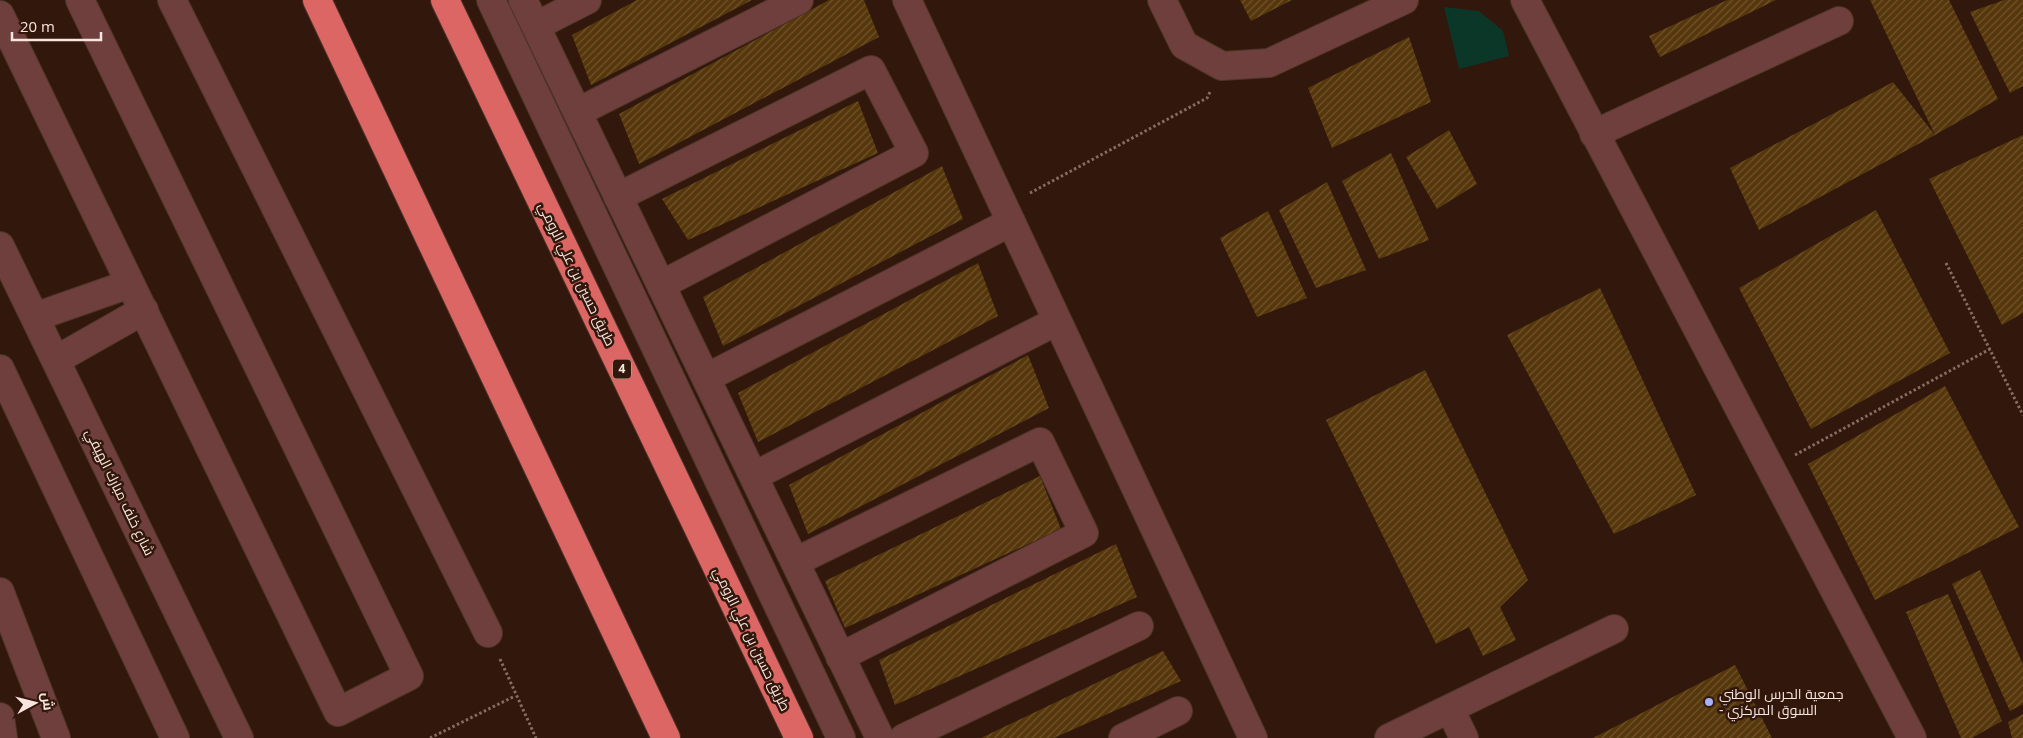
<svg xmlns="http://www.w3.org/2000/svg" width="2023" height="738" viewBox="0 0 2023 738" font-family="'Open Sans',Cairo,sans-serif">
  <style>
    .green { fill: #0a3727 }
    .building { fill: url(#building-hatch) }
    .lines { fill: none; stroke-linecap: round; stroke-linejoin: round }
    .minor-casing { stroke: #4d3429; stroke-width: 30 }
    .highway-casing { stroke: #4d3429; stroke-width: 30 }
    .path { stroke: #846d63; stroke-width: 3; stroke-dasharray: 2.5 2.5; stroke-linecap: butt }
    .minor { stroke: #6f3f3d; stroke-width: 28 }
    .highway { stroke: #dc6664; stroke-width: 28 }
    .poi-dot { fill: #a4b2fc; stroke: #31170c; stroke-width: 2 }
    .labels { text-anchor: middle; stroke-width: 5; stroke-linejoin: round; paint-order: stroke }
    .shield { fill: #31170c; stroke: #bca79e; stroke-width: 1 }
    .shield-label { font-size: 12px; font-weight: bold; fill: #f8e5dd }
    .street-label { font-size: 14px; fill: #f8e5dd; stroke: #31170c }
    .poi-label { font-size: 14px; fill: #f8e5dd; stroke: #31170c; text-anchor: start }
  </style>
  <defs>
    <pattern id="building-hatch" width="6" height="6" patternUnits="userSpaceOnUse" patternTransform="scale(1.25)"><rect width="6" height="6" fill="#56370b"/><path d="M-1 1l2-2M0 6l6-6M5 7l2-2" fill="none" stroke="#6f542e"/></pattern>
  </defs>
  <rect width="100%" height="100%" fill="#31170c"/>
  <path class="green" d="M1444 7 1479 11 1503 31 1509 56 1459 69Z"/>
  <g class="building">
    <path d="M637 0H752L591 85 572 35Z"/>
    <path d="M829 0H864L879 37 639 164 619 114Z"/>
    <path d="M1240 0H1292L1251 21Z"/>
    <path d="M1727 0H1776L1660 57 1649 36Z"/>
    <path d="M1870 0H1949L1998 99 1935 135 1759 230 1730 168 1893 82 1935 135Z"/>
    <path d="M2004 0H2023V86L2010 93 1970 12Z"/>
    <path d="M1409 37 1431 102 1332 148 1308 88Z"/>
    <path d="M858 101 878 153 688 240 662 199Z"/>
    <path d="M1449 130 1477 184 1437 209 1406 157Z"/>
    <path d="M2023 135V313L2002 325 1929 179Z"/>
    <path d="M1391 153 1429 240 1379 259 1342 181Z"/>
    <path d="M942 166 963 219 723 346 703 297Z"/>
    <path d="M1327 182 1366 270 1316 288 1279 210Z"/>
    <path d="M1876 210 1950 353 1811 429 1739 288Z"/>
    <path d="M1268 211 1307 298 1257 317 1220 238Z"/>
    <path d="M978 263 998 316 758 442 738 393Z"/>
    <path d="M1600 288 1696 495 1614 534 1507 335Z"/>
    <path d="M1028 355 1049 408 808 534 789 485Z"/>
    <path d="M1425 370 1528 580 1500 607 1516 640 1483 656 1469 627 1436 644 1326 420Z"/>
    <path d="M1945 386 2019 527 1875 600 1808 464Z"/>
    <path d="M1040 476 1061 529 845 628 825 581Z"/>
    <path d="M1116 544 1137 597 895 705 879 660Z"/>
    <path d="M1980 570 2023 664V704L2010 711 1952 584Z"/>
    <path d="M1948 594 2002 721 1972 738H1961L1906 612Z"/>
    <path d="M1163 651 1181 681 1054 738H981Z"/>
    <path d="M1735 665 1772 738H1593Z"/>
    <path d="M2023 714V738H2012L2008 722Z"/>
  </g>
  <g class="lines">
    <defs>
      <g id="minor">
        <path d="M172 0 488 633"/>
        <path d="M491 0 841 738"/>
        <path d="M523 0 880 738"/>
        <path d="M907 0 1253 738"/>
        <path d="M1162 0 1184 45 1222 66 1269 63 1404 0"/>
        <path d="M1525 0 1912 738"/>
        <path d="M0 15 338 712 409 676 80 0"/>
        <path d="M536 26 587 0"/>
        <path d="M578 112 799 0"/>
        <path d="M1594 134 1839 21"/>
        <path d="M618 197 871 70 914 153 661 285"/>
        <path d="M0 246 239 738"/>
        <path d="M35 317 129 284"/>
        <path d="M56 360 144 310"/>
        <path d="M0 369 175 738"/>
        <path d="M706 378 1011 222"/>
        <path d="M754 476 1057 321"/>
        <path d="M795 562 1040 442 1084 533 840 657"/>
        <path d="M0 592 56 738"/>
        <path d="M1450 709 1464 738"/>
        <path d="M0 717 3 738"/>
        <path d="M904 738 1139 626"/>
        <path d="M1123 738 1178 711"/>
        <path d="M1389 738 1614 629"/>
      </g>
      <g id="highway">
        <path d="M317 0 666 738"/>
        <path d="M445 0 799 738"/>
      </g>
    </defs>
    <use href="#minor" class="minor-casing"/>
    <use href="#highway" class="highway-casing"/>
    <g class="path">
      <path d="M1030 193 1207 98 1210 92"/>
      <path d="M1946 263 2023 415"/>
      <path d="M1795 455 1990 349"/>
      <path d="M500 659 536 738"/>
      <path d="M430 738 515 696"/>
    </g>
    <use href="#minor" class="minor"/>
    <use href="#highway" class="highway"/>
  </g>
  <circle class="poi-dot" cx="1709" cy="702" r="5"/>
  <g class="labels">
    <rect class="shield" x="613" y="359.5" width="18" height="19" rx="4"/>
    <g class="shield-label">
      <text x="622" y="373">4</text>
    </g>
    <g class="street-label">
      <text transform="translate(577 274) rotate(64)" y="5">طريق حسين بن علي الرومي</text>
      <text transform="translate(120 492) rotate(64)" y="5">شارع خلف مبارك الهيفي</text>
      <text transform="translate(752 639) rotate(64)" y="5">طريق حسين بن علي الرومي</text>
    </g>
    <g class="poi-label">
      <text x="1719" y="699">جمعية الحرس الوطني<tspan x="1719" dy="16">- السوق المركزي</tspan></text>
    </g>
  </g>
  <g transform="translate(35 703) rotate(83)" stroke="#31170c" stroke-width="4" paint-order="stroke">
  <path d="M0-4L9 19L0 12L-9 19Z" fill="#f8e5dd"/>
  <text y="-8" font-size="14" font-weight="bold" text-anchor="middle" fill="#f8e5dd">ش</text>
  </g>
  <path d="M12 32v8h89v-8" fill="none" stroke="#f8e5dd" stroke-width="2.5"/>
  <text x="20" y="32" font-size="15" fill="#f8e5dd" stroke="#31170c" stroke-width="4" paint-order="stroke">20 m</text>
</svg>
